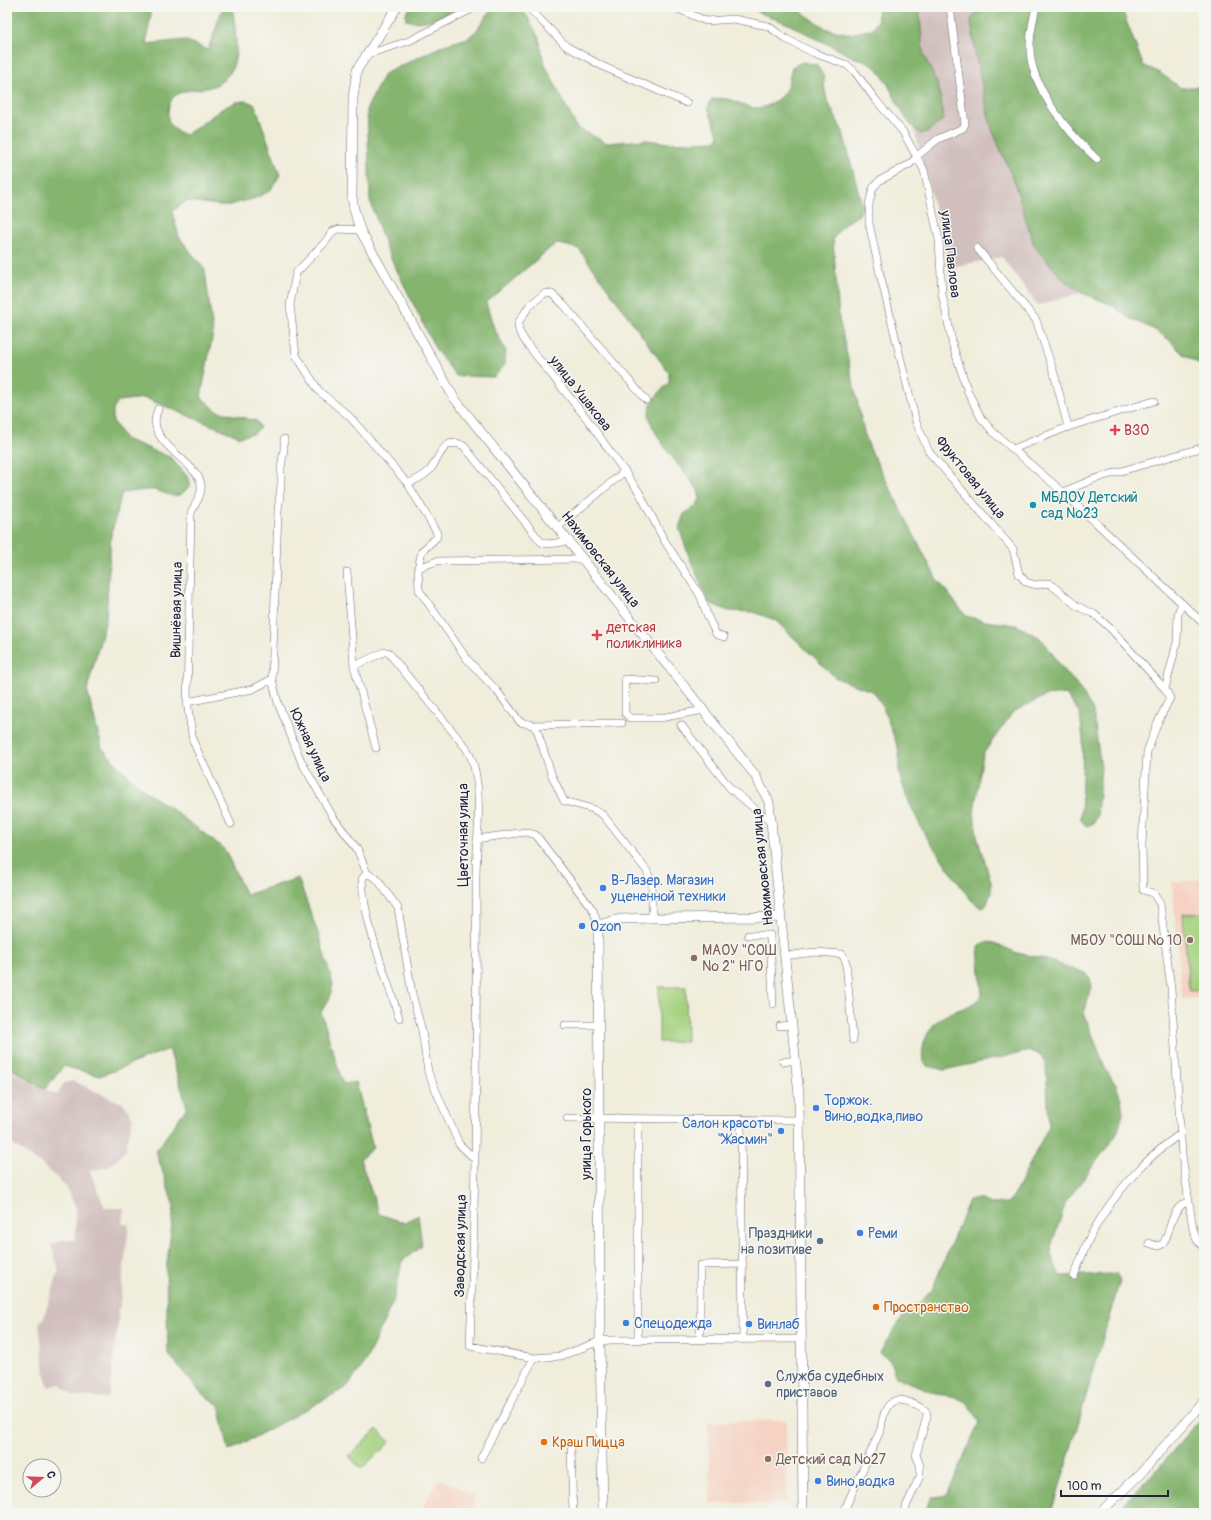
<svg xmlns="http://www.w3.org/2000/svg" width="1211" height="1520" font-family="Pangolin,sans-serif">
  <style>
    .built { fill: #f5d2c2 }
    .industrial { fill: #d1bfbd }
    .green { fill: #a5d27f; stroke: #647a5d }
    .forest { fill: #84b46e; stroke: #536b54 }
    .lines { fill: none; stroke-linecap: round; stroke-linejoin: round }
    .minor-casing { stroke: #6a6973; stroke-width: 8 }
    .major-casing { stroke: #6a6973; stroke-width: 10 }
    .minor { stroke: #fff; stroke-width: 7 }
    .major { stroke: #fff; stroke-width: 9 }
    .health-dot { fill: #e0444e; stroke: #f6f6f2; stroke-width: 1.5 }
    .culture-dot { fill: #0f9aa8; stroke: #f6f6f2; stroke-width: 1.5 }
    .shop-dot { fill: #3f7fe0; stroke: #f6f6f2; stroke-width: 1.5 }
    .education-dot { fill: #8d6e63; stroke: #f6f6f2; stroke-width: 1.5 }
    .service-dot { fill: #5c6f8a; stroke: #f6f6f2; stroke-width: 1.5 }
    .food-dot { fill: #e8710a; stroke: #f6f6f2; stroke-width: 1.5 }
    .labels { text-anchor: middle; stroke-width: 3; stroke-linejoin: round; paint-order: stroke }
    .street-label { font-size: 14px; fill: #22223b; stroke: #f6f6f2 }
    .health-label { font-size: 14px; fill: #be3a42; stroke: #f6f6f2; text-anchor: start }
    .culture-label { font-size: 14px; fill: #0d838f; stroke: #f6f6f2; text-anchor: start }
    .shop-label { font-size: 14px; fill: #366cbe; stroke: #f6f6f2; text-anchor: start }
    .education-label { font-size: 14px; fill: #785e54; stroke: #f6f6f2; text-anchor: start }
    .service-label { font-size: 14px; fill: #4e5e75; stroke: #f6f6f2; text-anchor: end }
    .food-label { font-size: 14px; fill: #c56008; stroke: #f6f6f2; text-anchor: start }
  </style>
  <rect width="100%" height="100%" fill="#f6f6f2"/>
  <filter id="ink" filterUnits="userSpaceOnUse"><feTurbulence type="fractalNoise" baseFrequency=".025" numOctaves="2"/><feDisplacementMap in="SourceGraphic" scale="8" xChannelSelector="R" yChannelSelector="G"/><feConvolveMatrix kernelMatrix="1 2 1 2 8 2 1 2 1" color-interpolation-filters="sRGB"/></filter>
  <filter id="wash" filterUnits="userSpaceOnUse"><feTurbulence type="fractalNoise" baseFrequency=".012" numOctaves="4" result="noise"/><feDisplacementMap in="SourceGraphic" scale="16" xChannelSelector="R" yChannelSelector="G"/><feGaussianBlur stdDeviation="0.9" result="paint"/><feColorMatrix in="noise" values="0 0 0 0 0 0 0 0 0 0 0 0 0 0 0 0 0 1.4 0 .05"/><feComposite in="paint" operator="in"/></filter>
  <g filter="url(#wash)">
    <rect width="100%" height="100%" fill="#f0eddb"/>
    <path class="built" d="M1204,831v166l-22,2 -10,-117 28,-2z
      M786,1420l1,84 -77,-1 -2,-81z
      M439,1479l21,9 15,10 -3,15h-53z"/>
    <path class="industrial" d="M919,7h73l-16,6 -5,7 5,38 15,69 24,57 19,62 30,34 18,13 -44,12 -36,-48 -52,10 -36,-138 7,5 22,-14v-10l-6,-27 -14,-30z
      M7,1069l50,26 7,-12 9,-2 51,23 9,14 -8,33 -16,16 -19,4 15,37h19l-2,16h7l-20,174 -35,-2 -15,-12 -10,3 -4,-11 -6,-53 4,-4 16,-49 -8,-25 11,-5h13l1,-32 -10,-22 -26,-23 -33,-22z"/>
    <path class="green" d="M1204,913v77l-15,1 -6,-77z
      M659,987h27l1,55h-28z
      M377,1429l13,13 -29,27 -12,-13z"/>
    <path class="forest" d="M7,7h145l-6,37 39,-4 23,10 15,-43h10c1,20 7,43 -1,62 -1,4 -10,13 -14,15 -19,11 -52,-3 -50,34 1,8 9,14 16,17 20,-8 50,-46 71,-30l25,70 -10,16 -17,8 -28,7 -38,-5 -15,10 7,26 26,33 8,63 -12,64 16,14 40,10 3,7 -5,5 -15,4 -95,-39 -27,3 -5,9v11l12,18 45,18 17,19 3,9c-13,18 -19,9 -36,5 -9,-1 -22,2 -32,3l-11,42 -5,84 -19,71 15,58 26,28 21,18 24,16 49,37 4,5 20,43 52,-17 20,55 15,51 -3,14 -9,14 22,72 13,-2 17,66 -13,11 19,55 26,9 13,-8 4,31 -20,15 -8,38 -19,42 -11,23 -17,23 -118,64 -10,-46 -18,-12 -33,-39 -2,-84 8,-63 -18,-56 31,-44 -18,-58 -69,27 -36,-10 -19,23 -38,-23z
      M411,7h51c-18,8 -36,19 -56,13v-7z
      M493,7h28l2,2 16,29 5,25 33,65 30,15 39,-3 24,3 45,-2 4,-5 -11,-28 3,-8c25,-9 38,21 64,1 6,-4 11,-10 13,-17 2,-6 2,-12 5,-18l10,-4 14,3 7,12v8l3,15 16,32 18,70 -1,12 -18,12 -9,13 6,79 25,114 6,17 66,129 30,38 19,5 31,4 23,12 6,6 19,28 11,11 10,15 8,14 8,57 -4,48 -3,7 -8,3 -5,-6 2,-81 -3,-25 -14,-20 -21,2 -32,16 -30,42 -9,58 3,24 14,46v11l-4,11 -4,3 -5,-1 -9,-8 -44,-63 -18,-37 -8,-24v-23l-16,-44 -9,-15 -38,-14 -61,-58 -22,-8 -24,-1 -20,-8 -19,-44 -11,-31 5,-14 11,-7 5,-8 -2,-9c-12,-16 -47,-56 -49,-74 -1,-13 11,-25 20,-33v-10l-90,-124 -23,-6 -70,60 8,25 12,23 -1,14 -11,12 -38,-1 -20,-26 -50,-102 -16,-48 -3,-92 17,-34 60,-29 24,-7 9,-8z
      M749,7h45l33,22 23,5 23,-5 5,-9 -1,-13h42l4,46 14,30 6,27v10l-14,11 -8,3c-29,-19 -29,-72 -66,-76l-69,-35 -28,-11z
      M992,7h129l22,58 17,8 21,15 23,-2v281l-21,-13 -15,-15 -13,-9 -26,-12 -19,-14 -28,-11 -18,-13 -30,-34 -19,-62 -24,-57 -15,-69 -5,-38 5,-7z
      M986,942l9,1 22,10 24,5 27,9 17,6 5,6 2,8 -8,26 22,57 10,15 5,14 2,15 -6,20 -51,68 -15,45 1,11 8,18 49,-2 8,1 3,5 -68,233h-128l8,-16 11,-1 5,-3 32,-72 -14,-19 -11,-5 -17,-3 -42,-17 -7,-18 -10,-6 26,-40 10,-6 17,-17 37,-90 11,-1 10,5 18,-1 4,-4 37,-73 -3,-61 -5,-10 -11,-4 -86,19 -17,-4 -4,-4c-3,-18 6,-38 23,-47 14,-7 24,-7 36,-19l-4,-49z
      M1204,1415v98h-90l46,-47z"/>
  </g>
  <g filter="url(#ink)">
    <g class="lines">
      <g class="minor-casing">
        <path id="minor" d="M528,7l38,39 38,21 83,36
          M674,7l32,14 28,-2 34,7 18,13 28,14 33,12 8,7 20,27 28,33 21,38 15,70 3,54 11,52 15,46 13,26 13,15 69,59 141,132
          M950,7l15,117 -2,4 -25,11 -21,17 -7,8 -31,17 -6,7 -4,16v19l11,51 36,148 13,30 84,97 6,25 7,8 10,3 13,-2 28,23 17,8 17,15 54,60
          M1036,7c-3,13 -6,26 -6,39 -1,40 39,88 67,113
          M365,55l44,-14 67,-34
          M360,230l-21,-1 -6,2 -7,10 -30,32 -6,32 6,50 23,36 31,26 58,67 29,49v4l-15,14 -4,17 1,22 48,69 30,32 23,31 13,3 4,5 15,46 12,25 29,8 10,6 44,56 5,14v33
          M977,248l59,72 18,53 14,54 -55,22
          M646,400l-83,-96 -11,-10 -7,-1 -15,12 -12,18 1,8 7,12 61,76 52,73 25,48 36,55 8,22 8,17 8,3
          M158,409c-17,36 48,54 43,81 -1,8 -7,16 -10,23l-4,189 6,39 38,83
          M1068,427l86,-26
          M284,439v10l-3,19v17l-3,26 -6,168 6,24 23,58 32,56 24,32 10,24
          M408,484c7,-4 17,-8 22,-14 10,-12 13,-35 34,-24l77,96 8,2 21,-3
          M1063,492l31,-13 110,-32
          M558,527l67,-56
          M418,568l19,-7 146,-2
          M347,572l7,94 22,82
          M1182,603l-4,11 -1,28 -12,47 5,9 -13,26 -10,28 -5,93 1,45 10,3 7,11 11,84 11,167 11,74 4,11 7,8
          M354,666l30,-14h4l78,96c21,32 9,98 10,136 1,154 0,308 -6,462l64,12 27,-2 39,-15 11,-1 190,-1
          M656,681l-31,-2v34l5,5h30l44,-8
          M187,702l66,-13 19,-10
          M533,725l89,-2
          M681,725l49,63 43,36
          M477,839l49,-7 10,3 57,75 5,15
          M367,873l10,6 21,29 14,86 10,37 6,41 31,72 16,15
          M367,873l-5,6c2,46 24,94 37,139
          M748,935h22l3,69
          M785,956l30,-4 27,2 4,8 7,78
          M565,1025h34
          M780,1026l12,-1
          M783,1062l12,-2
          M567,1118l233,2
          M638,1119v221
          M741,1119l2,220
          M1149,1243l9,3 5,-2c9,-15 7,-36 26,-43
          M1074,1276c6,-14 11,-30 18,-43 21,-38 52,-74 88,-99
          M700,1340v-75l43,-1
          M571,1449l2,64
          M481,1458l53,-100
          M843,1513l38,-84c4,-35 19,-35 45,-18l1,5 -11,39 4,10v11l-17,37"/>
      </g>
      <g class="major-casing">
        <path id="major" d="M397,7l-40,63 -4,28 -1,99 2,12 6,21 94,168 301,377 14,27 30,293 4,418
          M603,1513l-3,-172 -2,-416 22,-6 32,-1 129,-1
          M1100,1513l41,-40 63,-72"/>
      </g>
      <use href="#minor" class="minor"/>
      <use href="#major" class="major"/>
    </g>
  </g>
  <g class="health-dot">
    <path d="M1113 424h4v4h4v4h-4v4h-4v-4h-4v-4h4z"/>
    <path d="M595 629h4v4h4v4h-4v4h-4v-4h-4v-4h4z"/>
  </g>
  <circle class="culture-dot" cx="1033" cy="505" r="4"/>
  <g class="shop-dot">
    <circle cx="603" cy="888" r="4"/>
    <circle cx="582" cy="926" r="4"/>
    <circle cx="816" cy="1108" r="4"/>
    <circle cx="781" cy="1131" r="4"/>
    <circle cx="860" cy="1233" r="4"/>
    <circle cx="626" cy="1323" r="4"/>
    <circle cx="749" cy="1324" r="4"/>
    <circle cx="818" cy="1481" r="4"/>
  </g>
  <g class="education-dot">
    <circle cx="1190" cy="940" r="4"/>
    <circle cx="694" cy="958" r="4"/>
    <circle cx="768" cy="1459" r="4"/>
  </g>
  <g class="service-dot">
    <circle cx="820" cy="1241" r="4"/>
    <circle cx="768" cy="1384" r="4"/>
  </g>
  <g class="food-dot">
    <circle cx="876" cy="1307" r="4"/>
    <circle cx="544" cy="1442" r="4"/>
  </g>
  <g class="labels">
    <g class="street-label">
      <text transform="translate(951 254) rotate(83)" y="5">улица Павлова</text>
      <text transform="translate(581 393) rotate(52)" y="5">улица Ушакова</text>
      <text transform="translate(971 477) rotate(51)" y="5">Фруктовая улица</text>
      <text transform="translate(601 559) rotate(52)" y="5">Нахимовская улица</text>
      <text transform="translate(176 610) rotate(-89)" y="5">Вишнёвая улица</text>
      <text transform="translate(311 745) rotate(65)" y="5">Южная улица</text>
      <text transform="translate(463 835) rotate(-90)" y="5">Цветочная улица</text>
      <text transform="translate(762 867) rotate(-96)" y="5">Нахимовская улица</text>
      <text transform="translate(586 1134) rotate(-90)" y="5">улица Горького</text>
      <text transform="translate(460 1246) rotate(-89)" y="5">Заводская улица</text>
    </g>
    <g class="health-label">
      <text x="1124" y="435">ВЗО</text>
      <text x="606" y="632">детская<tspan x="606" dy="16">поликлиника</tspan></text>
    </g>
    <g class="culture-label">
      <text x="1041" y="502">МБДОУ Детский<tspan x="1041" dy="16">сад №23</tspan></text>
    </g>
    <g class="shop-label">
      <text x="611" y="885">В-Лазер. Магазин<tspan x="611" dy="16">уцененной техники</tspan></text>
      <text x="590" y="931">Ozon</text>
      <text x="824" y="1105">Торжок.<tspan x="824" dy="16">Вино,водка,пиво</tspan></text>
      <text x="773" y="1128" text-anchor="end">Салон красоты<tspan x="773" dy="16">"Жасмин"</tspan></text>
      <text x="868" y="1238">Реми</text>
      <text x="634" y="1328">Спецодежда</text>
      <text x="757" y="1329">Винлаб</text>
      <text x="826" y="1486">Вино,водка</text>
    </g>
    <g class="education-label">
      <text x="1182" y="945" text-anchor="end">МБОУ "СОШ № 10</text>
      <text x="702" y="955">МАОУ "СОШ<tspan x="702" dy="16">№ 2" НГО</tspan></text>
      <text x="776" y="1464">Детский сад №27</text>
    </g>
    <g class="service-label">
      <text x="812" y="1238">Праздники<tspan x="812" dy="16">на позитиве</tspan></text>
      <text x="776" y="1381" text-anchor="start">Служба судебных<tspan x="776" dy="16">приставов</tspan></text>
    </g>
    <g class="food-label">
      <text x="884" y="1312">Пространство</text>
      <text x="552" y="1447">Краш Пицца</text>
    </g>
  </g>
  <rect width="1211" height="1520" fill="none" stroke="#f6f6f2" stroke-width="24"/>
  <g transform="translate(42 1478) rotate(71)"><circle r="19" fill="#f6f6f2" stroke="#a1a1a9"/>
  <path d="M0-3L7 15L0 10L-7 15Z" fill="#d1495b"/>
  <text y="-6" font-size="11" font-weight="bold" text-anchor="middle" fill="#22223b">С</text>
  </g>
  <path d="M1061 1490v6h107v-6" fill="none" stroke="#22223b" stroke-width="2"/>
  <text x="1067" y="1490" font-size="12" fill="#22223b" stroke="#f6f6f2" stroke-width="3" paint-order="stroke">100 m</text>
</svg>
